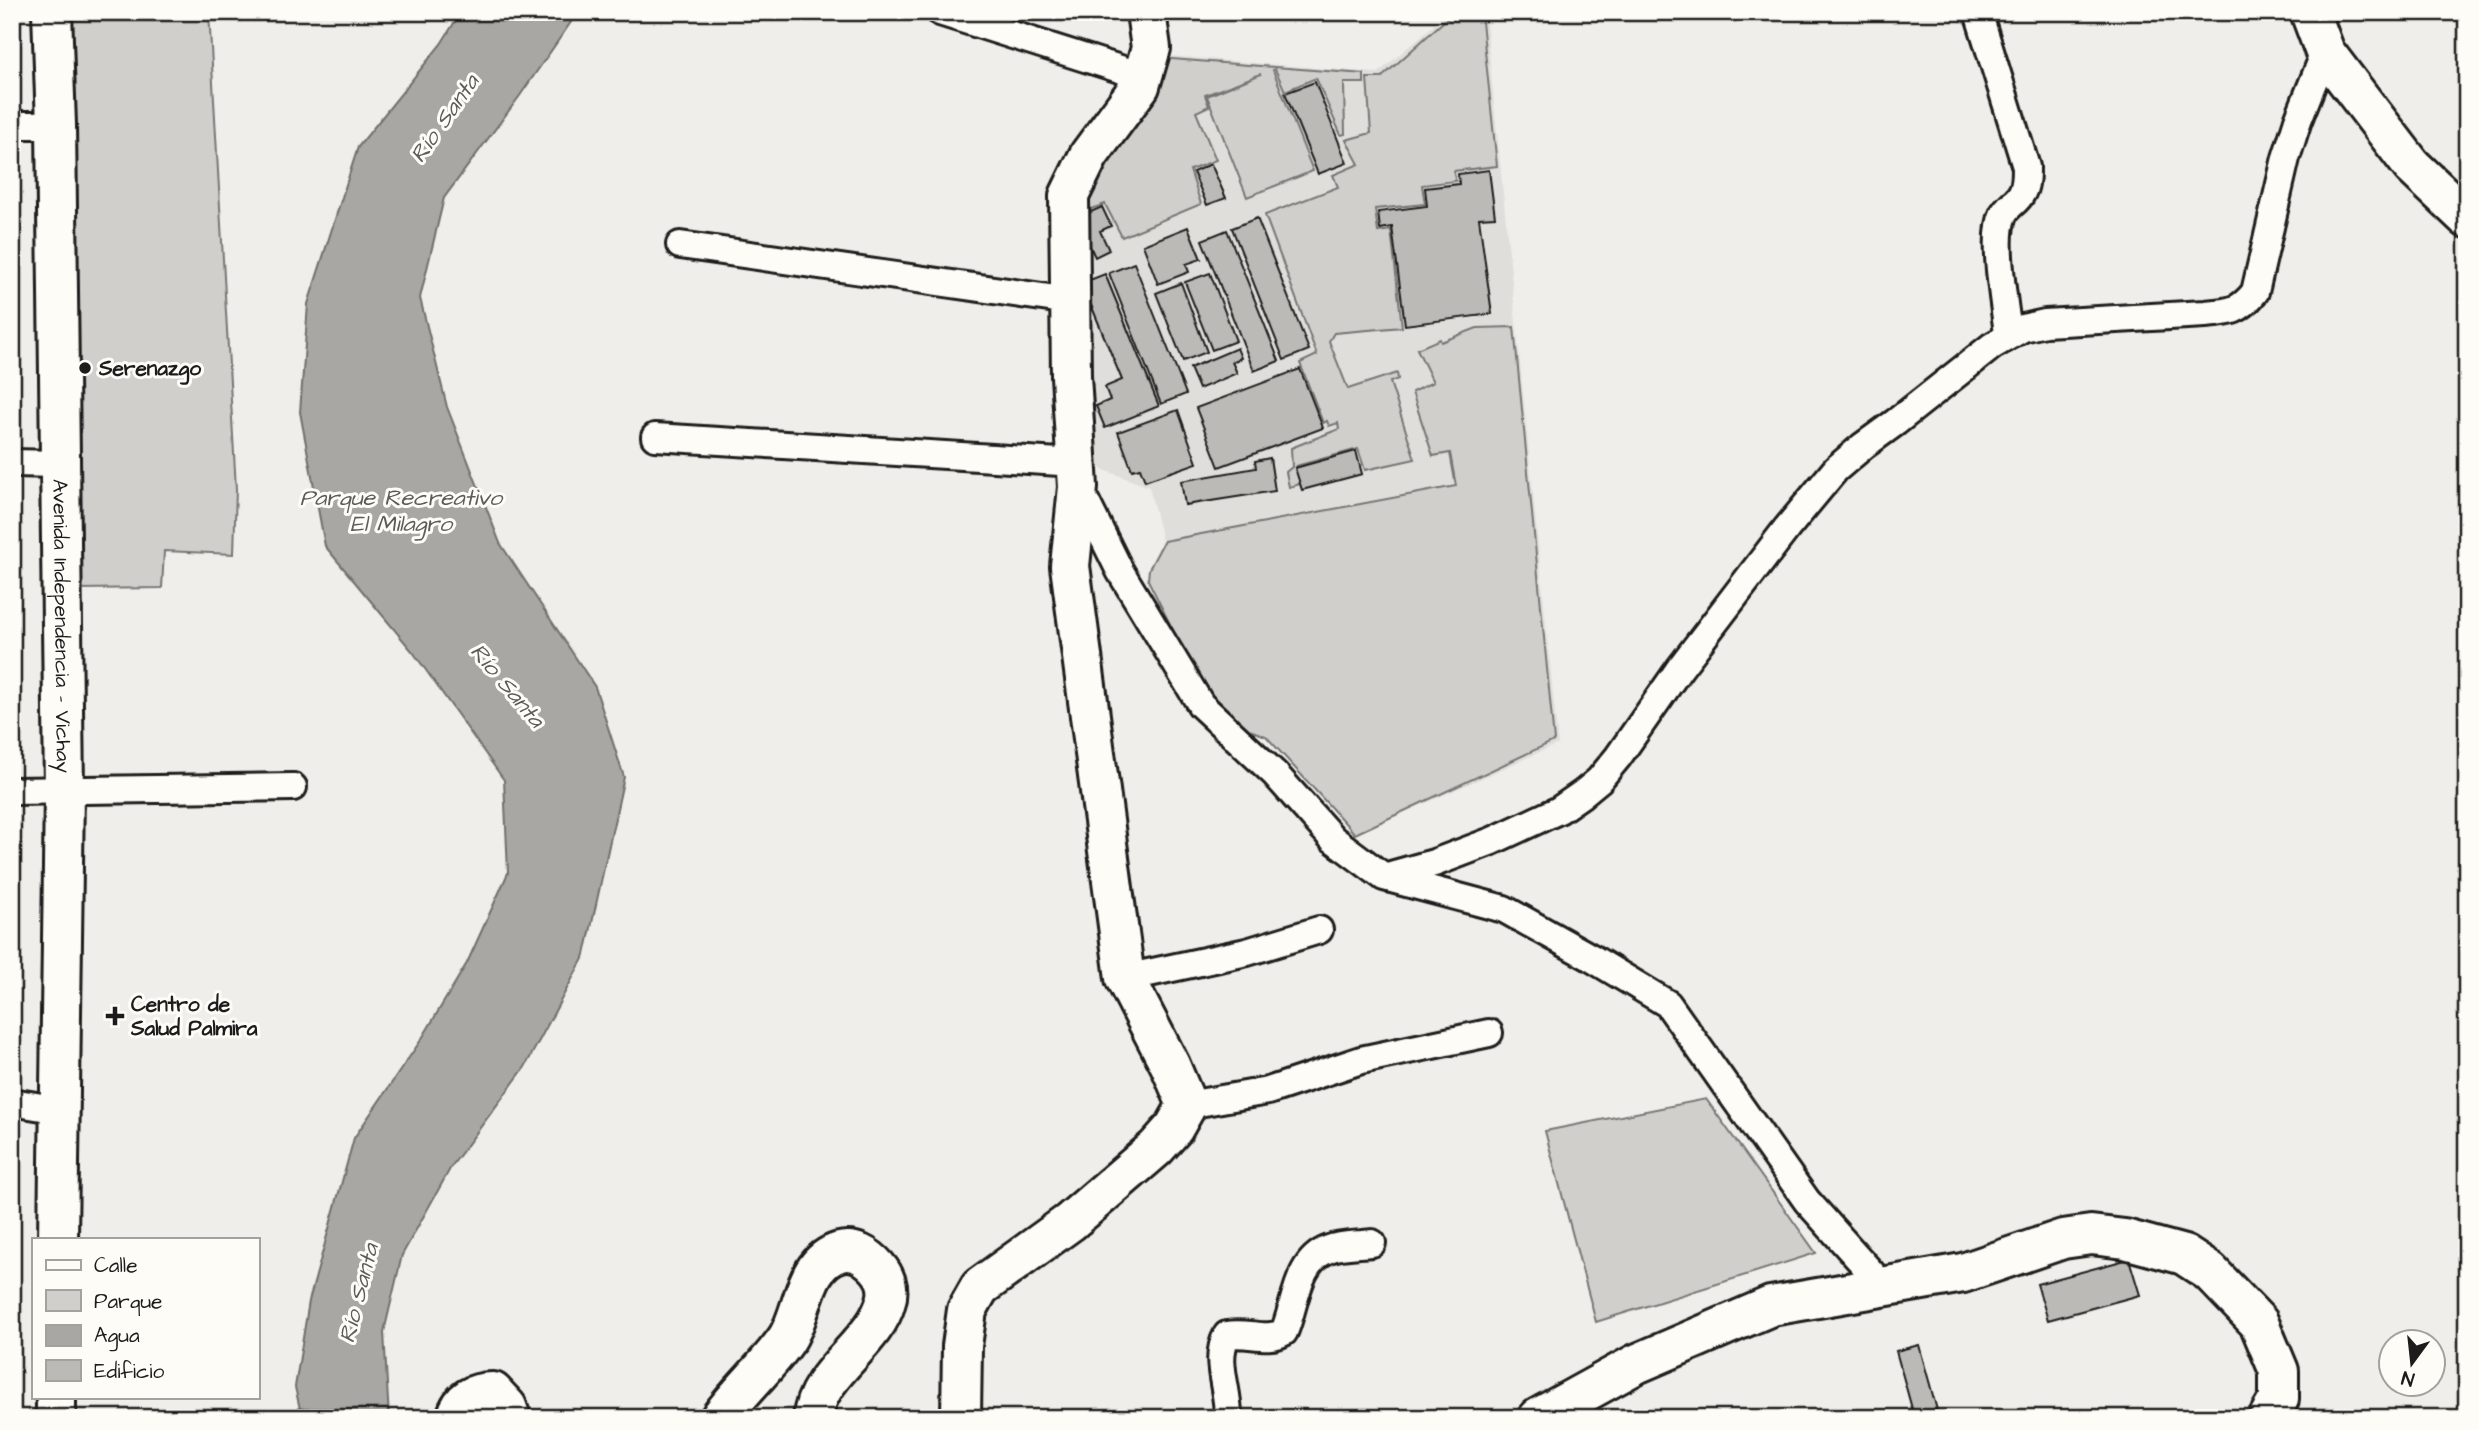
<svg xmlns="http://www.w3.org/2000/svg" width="2479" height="1430" font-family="'Architects Daughter',sans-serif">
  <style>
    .built { fill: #e0deda }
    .green { fill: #d0cfcc; stroke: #767674; stroke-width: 2 }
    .water { fill: #a8a7a3; stroke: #706f6d; stroke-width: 2 }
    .building { fill: #bbbab6; stroke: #1c1c1c; stroke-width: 2 }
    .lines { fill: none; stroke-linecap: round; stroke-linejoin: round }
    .street-casing { stroke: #1c1c1c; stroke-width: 32 }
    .secondary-casing { stroke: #1c1c1c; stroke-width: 44 }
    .primary-casing { stroke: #1c1c1c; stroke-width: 44 }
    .highway-casing { stroke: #1c1c1c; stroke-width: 44 }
    .street { stroke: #fdfcf7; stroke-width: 26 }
    .secondary { stroke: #fdfcf7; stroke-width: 38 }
    .primary { stroke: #fdfcf7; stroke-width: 38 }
    .highway { stroke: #fdfcf7; stroke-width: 38 }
    .poi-dot { fill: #1c1c1c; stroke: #fdfcf7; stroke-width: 2.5 }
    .labels { text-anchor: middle; stroke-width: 6; stroke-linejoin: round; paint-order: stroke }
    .poi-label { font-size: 21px; font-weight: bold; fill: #1c1c1c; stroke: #fdfcf7; text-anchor: start }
    .street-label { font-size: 21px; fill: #1c1c1c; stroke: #fdfcf7 }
    .water-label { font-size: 23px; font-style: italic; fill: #5b5b59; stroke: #fdfcf7 }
  </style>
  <rect width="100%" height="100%" fill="#f0eeea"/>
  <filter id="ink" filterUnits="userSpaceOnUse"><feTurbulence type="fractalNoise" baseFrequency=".0143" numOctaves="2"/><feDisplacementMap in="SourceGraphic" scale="14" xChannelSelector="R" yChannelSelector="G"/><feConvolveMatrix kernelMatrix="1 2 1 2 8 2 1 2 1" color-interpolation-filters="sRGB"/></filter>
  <g filter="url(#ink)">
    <path class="built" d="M1449,12h36l73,732 -204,91 -89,-98 -18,-7 -43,-35 -57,-115 1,-11 14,-29 -13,-53 -55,-21 -20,-242 84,-169 220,18z"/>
    <path class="green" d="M68,12h141l27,477 -2,65 -70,-3 -2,37 -85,1z
      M1454,12h27l16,154 -43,5 1,10 -33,4 3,19 -50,5 3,23 13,-2 11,97 -68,6 -5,8 19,48 49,-16 1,6 -8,3 25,77 -50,11 -7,-21 -62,17 4,18 -11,3 -3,-15 6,-5 -1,-19 48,-19 -1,-6 -9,3 -2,-5 -4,2 -23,-60 17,-8 -52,-140 73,-28 -5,-12 26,-11 -13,-24 25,-7 -4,-55h14z
      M1159,58l205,16v9h-20l1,51 -4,1 -25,-57 -31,13 -10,-22 -2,1 40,101 -66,26 -40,-101 54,-22 -56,21 4,11 -13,6 20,48 -26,10 11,34 -79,33 -17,-33 -28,10z
      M1514,327l40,414 -199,93 -89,-98 -19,-7 -42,-35 -57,-114 1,-11 15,-28 292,-55 -6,-33 -17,3 -21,-64 21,-10 -16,-33 23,-10 1,3 36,-14z
      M1706,1099l110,154 -220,69 -51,-191z"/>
    <path class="water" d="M461,12h117l-59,85 -75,101 -24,100 27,109 53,136 95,144 29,90 -39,178 -60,112 -74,100 -49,88 -18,77 5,86h-87l-7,-31 14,-86 45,-163 67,-98 46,-77 41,-90 -4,-93 -91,-128 -88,-106 -25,-134 8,-108 50,-157 83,-103z"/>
    <path class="building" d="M1315,82l32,81 -29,11 -33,-81z
      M1211,164l15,34 -19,7 -14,-33z
      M1489,170l6,47 -16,1 13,96 -87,11 -13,-98 -12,2 -2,-17 49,-6 -2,-18 34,-4 -1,-10z
      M1102,207l9,19 -11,5 9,19 -14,7 -18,-39z
      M1257,218l52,132 -25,10 -52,-132z
      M1188,227l13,32 -15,5 3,8 -31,12 -15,-39z
      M1227,230l52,131 -25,10 -52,-131z
      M1134,263l52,131 -25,10 -52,-131z
      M1210,273l26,68 -24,9 -27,-68z
      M1105,274l54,132 -54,22 -9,-22 14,-6 -5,-13 17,-7 -40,-97z
      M1181,283l26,69 -24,9 -27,-68z
      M1237,348l4,10 -9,4 5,11 -38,16 -9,-21z
      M1300,369l23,59 -104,39 -23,-59z
      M1178,410l19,53 -52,18 -5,-13 -8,2 -14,-38z
      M1356,451l6,23 -60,16 -7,-22z
      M1270,458l5,33 -90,14 -4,-24 75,-13 -1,-7z
      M2129,1259l11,36 -92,25 -11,-36z
      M1919,1345l18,65 -23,6 -18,-65z"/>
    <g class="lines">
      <g class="street-casing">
        <path id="street" d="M940,12l202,64
          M1978,12l48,155c0,9 0,20 -5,27 -4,8 -14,12 -18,21 -11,24 2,91 5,119
          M12,125h44
          M680,245l390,56
          M655,437l421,26
          M12,463l46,1
          M1079,488l41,83 81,134 74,69 58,65 51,38 120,32 86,48 78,47 139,197 77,86
          M12,791l281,-4
          M1384,877l50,-14 58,-22 67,-31 23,-16 17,-14 19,-23 62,-89 107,-140 49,-59 27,-23 33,-24 96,-76 31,-18 22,-5 160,-9c25,-2 34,-2 50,-22l31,-134 12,-38 27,-68
          M1125,978l122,-26 72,-22
          M12,1102l48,8
          M1187,1105l81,-14 93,-31 128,-27
          M1228,1418c1,-29 -15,-57 -1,-83 22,-4 39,7 57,-3 12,-27 12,-71 45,-83 12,-5 29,-4 43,-6"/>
      </g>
      <g class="secondary-casing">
        <g id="secondary">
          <path id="s1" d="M52,12l4,113 8,666 -6,448"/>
          <path d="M56,1418v-21"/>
          <path d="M1538,1418l98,-54 135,-58 192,-33 100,-34 28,-4 34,4 59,16 26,17 49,51 20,48v28l-11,19"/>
        </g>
      </g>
      <g class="primary-casing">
        <path id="primary" d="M456,1418c5,-19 18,-26 37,-26l14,15 4,11
          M720,1418c20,-27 47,-51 66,-78 19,-28 16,-77 54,-88 14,-4 27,4 37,15 8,9 13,21 9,34 -10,42 -71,73 -73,117
          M961,1418l1,-72 5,-36 13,-23 90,-65 86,-74 18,-20 13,-23 -17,-40 -45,-87 -55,-412 8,-79 -7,-111 -2,-180 20,-41 51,-69 11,-38 -5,-36"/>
      </g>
      <g class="highway-casing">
        <path id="highway" d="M2310,12l15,40 87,114 55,52"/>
      </g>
      <use href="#street" class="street"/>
      <use href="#secondary" class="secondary"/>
      <use href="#primary" class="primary"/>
      <use href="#highway" class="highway"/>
    </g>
  </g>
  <g class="poi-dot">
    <circle cx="85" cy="368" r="7"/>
    <path d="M111.5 1005.5h7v7h7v7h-7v7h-7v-7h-7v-7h7z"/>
  </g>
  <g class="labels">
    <g class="poi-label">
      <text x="99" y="375">Serenazgo</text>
      <text x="131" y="1011">Centro de<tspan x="131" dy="24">Salud Palmira</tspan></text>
    </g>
    <g class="street-label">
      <text dy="7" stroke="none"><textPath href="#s1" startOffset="614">Avenida Independencia - Vichay</textPath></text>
    </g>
    <g class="water-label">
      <text transform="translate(444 118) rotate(-55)" y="8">Río Santa</text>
      <text x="401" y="505">Parque Recreativo<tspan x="401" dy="26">El Milagro</tspan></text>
      <text transform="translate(508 685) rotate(50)" y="8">Río Santa</text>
      <text transform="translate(358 1293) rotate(-76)" y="8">Río Santa</text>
    </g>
  </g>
  <rect width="2479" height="1430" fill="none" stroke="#fdfcf7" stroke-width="42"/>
  <rect x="21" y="21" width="2437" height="1388" fill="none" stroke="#1c1c1c" stroke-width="2.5" filter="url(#ink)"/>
  <rect x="32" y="1238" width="228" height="161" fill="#fdfcf7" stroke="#a3a29f" stroke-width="2"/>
  <rect x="46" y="1260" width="35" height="10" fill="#fdfcf7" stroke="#a3a29f" stroke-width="2"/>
  <text x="94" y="1272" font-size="21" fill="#1c1c1c">Calle</text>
  <rect x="46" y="1290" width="35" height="21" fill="#d0cfcc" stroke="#a3a29f" stroke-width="2"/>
  <text x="94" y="1308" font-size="21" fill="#1c1c1c">Parque</text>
  <rect x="46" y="1325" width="35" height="21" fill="#a8a7a3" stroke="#a3a29f" stroke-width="2"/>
  <text x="94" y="1342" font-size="21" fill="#1c1c1c">Agua</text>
  <rect x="46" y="1360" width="35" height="21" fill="#bbbab6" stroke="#a3a29f" stroke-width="2"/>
  <text x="94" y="1378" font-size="21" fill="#1c1c1c">Edificio</text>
  <g transform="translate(2412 1363) rotate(195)"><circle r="33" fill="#fdfcf7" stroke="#a3a29f" stroke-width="2"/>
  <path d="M0-5L12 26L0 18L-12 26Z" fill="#1c1c1c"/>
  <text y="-10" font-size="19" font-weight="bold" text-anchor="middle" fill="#1c1c1c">N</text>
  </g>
</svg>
